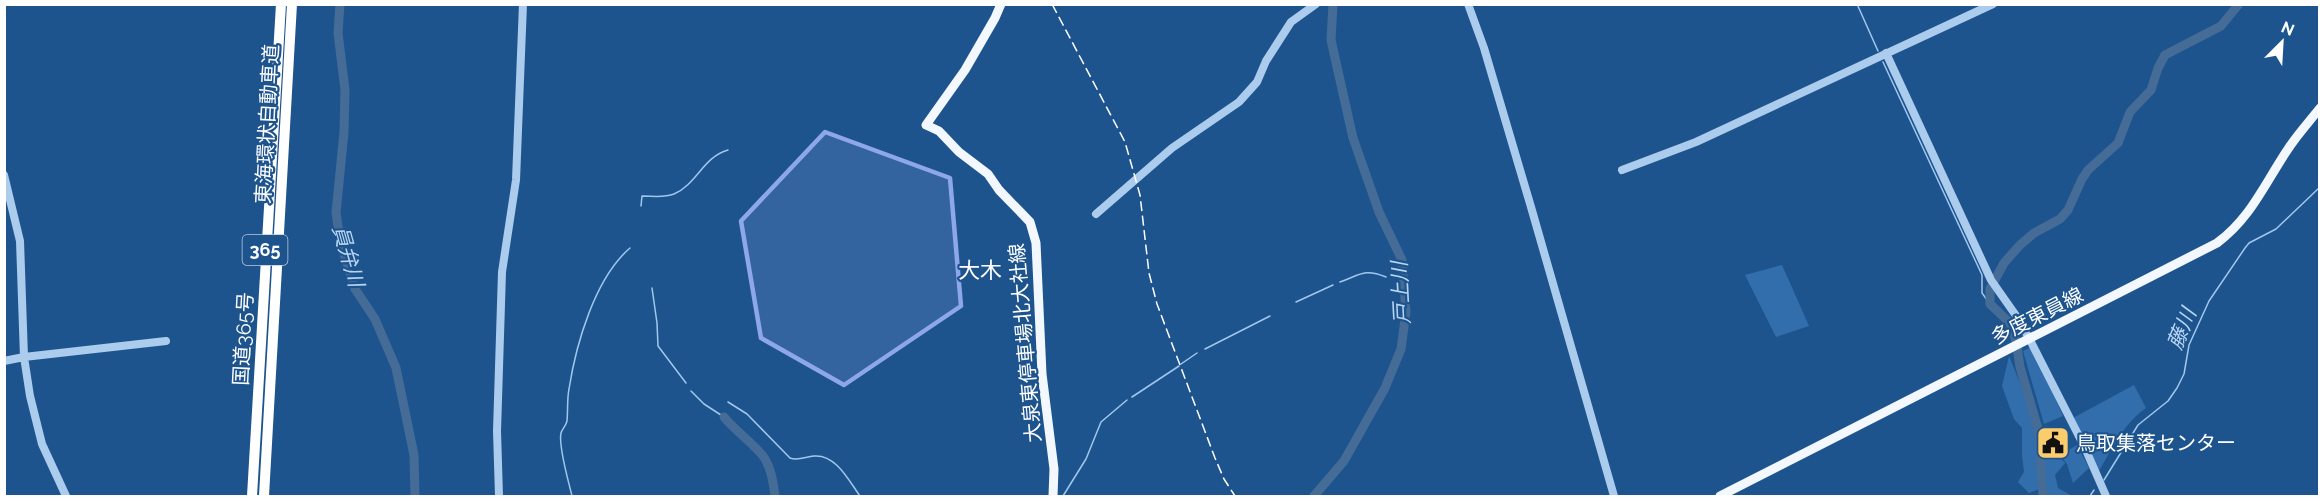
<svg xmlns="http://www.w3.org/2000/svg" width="2324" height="501" font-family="Raleway,'Noto Sans JP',sans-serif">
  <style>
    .green { fill: #326eac }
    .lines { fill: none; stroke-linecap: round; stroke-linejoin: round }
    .stream { stroke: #a0c8ee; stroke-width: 1.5 }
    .river { stroke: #456c96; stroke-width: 9 }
    .minor { stroke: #accced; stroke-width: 8 }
    .major { stroke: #f3f8ff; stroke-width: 9 }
    .highway { stroke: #fff; stroke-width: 10 }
    .rail { stroke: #fff; stroke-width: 1.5; stroke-dasharray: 10 4.5; stroke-linecap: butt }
    .marked { fill: #8ea6ec; fill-opacity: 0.2; stroke: #8ea6ec; stroke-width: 4.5; stroke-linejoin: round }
    .labels { text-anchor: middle; stroke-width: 4.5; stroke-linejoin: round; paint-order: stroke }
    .shield { fill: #1e548e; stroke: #bcccdd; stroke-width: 1.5 }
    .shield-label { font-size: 18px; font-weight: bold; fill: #fff }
    .street-label { font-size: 20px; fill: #fff; stroke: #1e548e }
    .poi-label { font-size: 20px; fill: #fff; stroke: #1e548e; text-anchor: start }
    .water-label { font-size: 21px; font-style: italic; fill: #b8d6f4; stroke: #1e548e }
    .quarter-label { font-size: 22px; fill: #fff; stroke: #1e548e }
  </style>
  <rect width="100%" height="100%" fill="#1e548e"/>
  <path class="green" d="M1782,265l27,61 -33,11 -31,-62z
    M2033,346l30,70 -19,8 -21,-73z
    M2009,356l29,71 4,61 -13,5 -11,-11 6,-10 -2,-17v-27l-8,-9 -12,-33z
    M2134,385l12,23c-22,15 -34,41 -47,63l-26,-53z
    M2043,440l22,23 -10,12 3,13 14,8h-26z
    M2077,445l12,23 -16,15 -6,-19 -7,-9z"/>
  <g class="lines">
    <path class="stream" d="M1857,4l21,47
      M1883,62l99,213v18l8,11
      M641,206l1,-10c11,0 22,2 32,-2 23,-10 29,-37 54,-44
      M1340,282c20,-7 24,-14 46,-5
      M1396,284l1,2h8
      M652,288l5,35 1,23 28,37
      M1296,302l37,-17
      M1205,349l65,-33
      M1181,364l16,-11
      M691,391l13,13 20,13
      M1132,397l47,-31
      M728,402l19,12 43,44c8,3 15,-1 24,-2 22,-2 35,25 46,40
      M2104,480l34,-55 30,-24 9,-13 7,-14 5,-29 20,-44 36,-53 4,-5 27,-14 44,-42
      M572,496c-3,-13 -14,-50 -11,-63 1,-4 5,-7 6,-12 1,-11 0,-22 2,-32 7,-45 26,-111 61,-141
      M1063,496l23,-37 15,-37 26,-22
      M2090,496l4,-6"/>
    <path class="river" d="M340,4l-2,29 7,57 -1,42 -8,81 5,32 14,44 20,30 21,49 18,87 1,41
      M724,417c11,14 33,29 41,42 7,12 8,24 10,37
      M1314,496l30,-35 41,-73 16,-39 5,-37 -4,-52 -23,-48 -26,-74 -22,-98 2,-36
      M2043,496l-4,-64 -19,-65 -4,-26 -6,-18 -20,-19v-15l14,-26 16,-18 14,-12 26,-14 8,-9 14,-31 6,-9 30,-27 12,-31 21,-22 7,-22 7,-13 56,-29 18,-22"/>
    <path class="minor" d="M1468,4l16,44 47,159 83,289
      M1886,53l105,227 26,37 13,23 55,108 21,48
      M1622,170l74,-28 297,-138
      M4,175l16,66 4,116 6,39 12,48 24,52
      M1096,214l76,-66 67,-46 18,-20 9,-21 25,-39 25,-18
      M4,361l20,-4 142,-16
      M499,496l-2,-65 5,-159 14,-92 7,-176"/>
    <path class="major" d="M1001,4l-6,14 -30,52 -39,55 13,6 20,21 29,22 11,16 31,32 6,21 6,131 12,95 -1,27
      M1720,496l497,-253c34,-25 48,-60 71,-94 9,-14 21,-27 32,-41"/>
    <path class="highway" d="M252,496l29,-492
      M264,496l28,-492"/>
    <path class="rail" d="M1052,4l73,138 15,53 9,78 8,31 58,154 9,21 11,17"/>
  </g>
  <path class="marked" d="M825,132l125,46 11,128 -117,79 -83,-47 -20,-117z"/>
  <defs>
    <g id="civic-square" transform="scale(1.725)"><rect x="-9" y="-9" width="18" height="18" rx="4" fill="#fbcc6c" stroke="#1e548e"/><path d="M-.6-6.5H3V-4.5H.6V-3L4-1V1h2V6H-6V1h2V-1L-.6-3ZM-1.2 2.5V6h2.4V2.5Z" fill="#111"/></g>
  </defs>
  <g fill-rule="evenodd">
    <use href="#civic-square" x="2053" y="443"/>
  </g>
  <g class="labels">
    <rect class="shield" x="242.5" y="235" width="45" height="30" rx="4.5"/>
    <g class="shield-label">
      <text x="265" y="256">365</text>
    </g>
    <g class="street-label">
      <text transform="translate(267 124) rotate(-87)" y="7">東海環状自動車道</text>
      <text transform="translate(2037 316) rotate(-27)" y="7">多度東員線</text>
      <text transform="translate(243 339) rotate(-87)" y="7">国道365号</text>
      <text transform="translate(1025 343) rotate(-95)" y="7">大泉東停車場北大社線</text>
    </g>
    <g class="poi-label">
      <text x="2076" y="450">鳥取集落センター</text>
    </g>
    <g class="water-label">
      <text transform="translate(348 256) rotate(74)" y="7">員弁川</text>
      <text transform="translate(1401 293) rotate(-93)" y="7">戸上川</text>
      <text transform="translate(2182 329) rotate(-68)" y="7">藤川</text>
    </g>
    <g class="quarter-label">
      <text x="980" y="278">大木</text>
    </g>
  </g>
  <rect width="2324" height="501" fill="none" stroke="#ffffff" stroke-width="12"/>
  <g transform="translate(2282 42) rotate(24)" stroke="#1e548e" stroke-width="4.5" paint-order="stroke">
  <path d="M0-4.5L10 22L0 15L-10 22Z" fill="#ffffff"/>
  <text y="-9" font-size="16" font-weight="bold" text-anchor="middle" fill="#ffffff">N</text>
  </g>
</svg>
